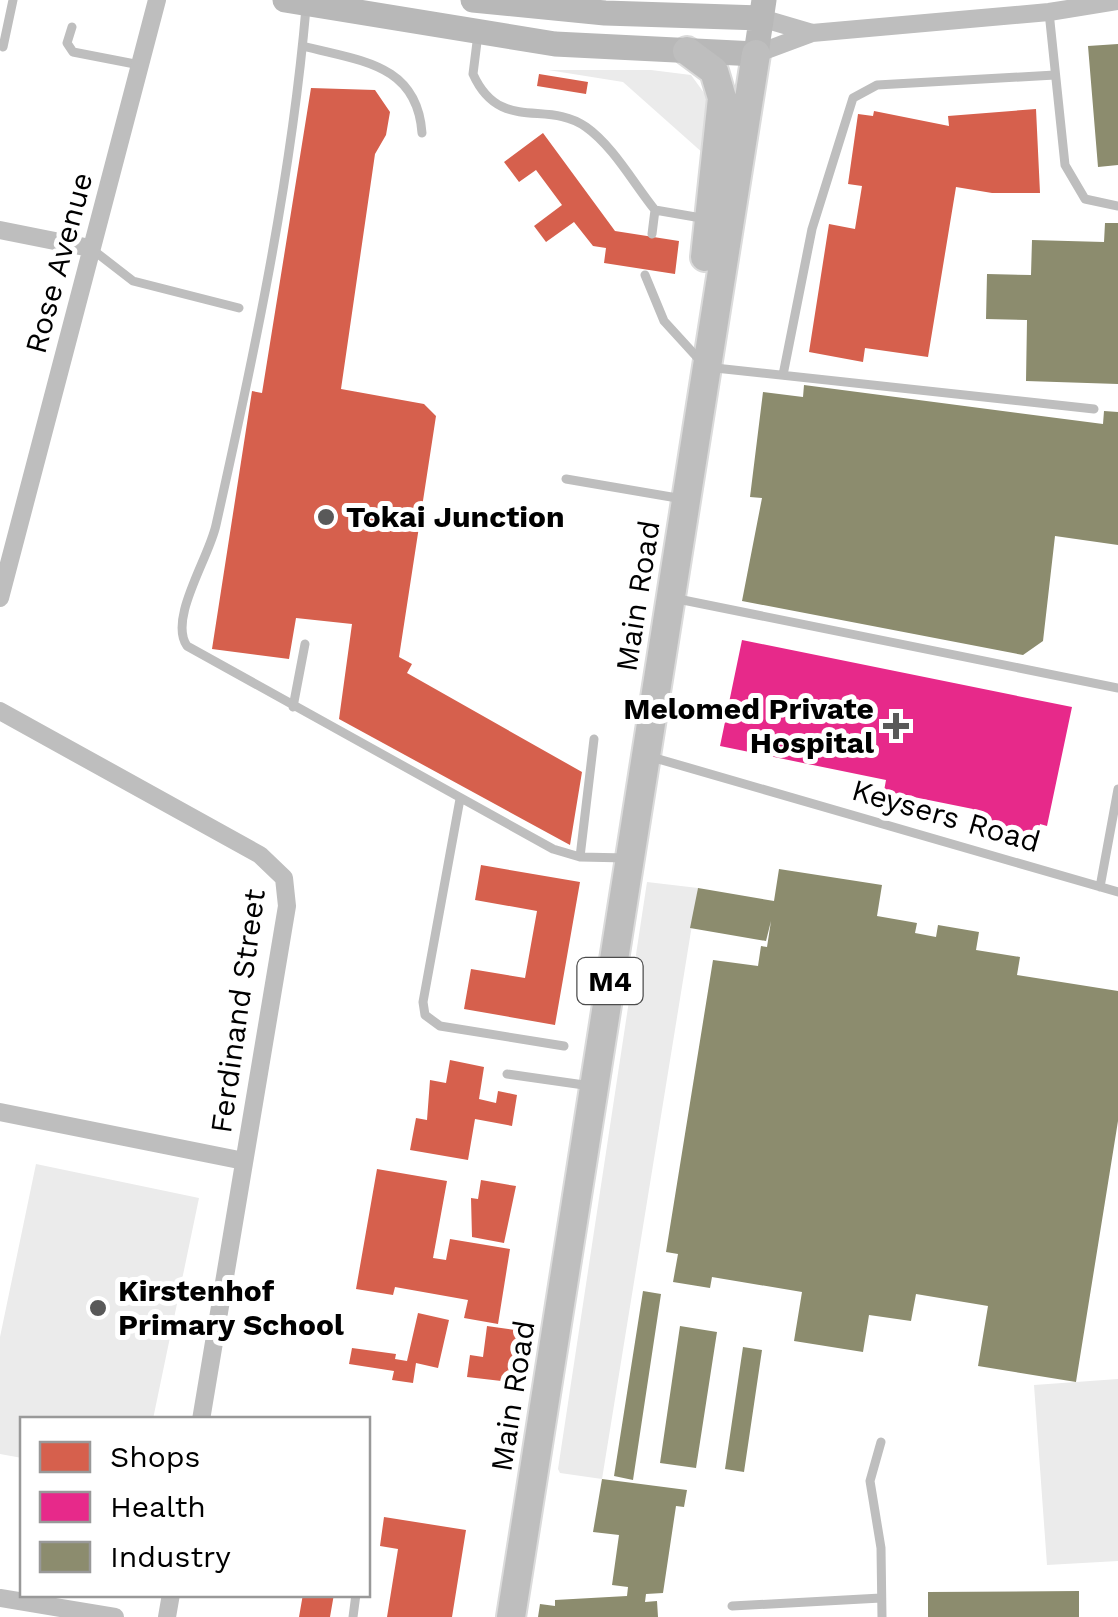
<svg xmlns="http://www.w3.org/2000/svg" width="1118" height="1617" font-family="'Work Sans',sans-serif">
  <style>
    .green { fill: #ebebeb }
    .shops { fill: #d6604d }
    .health { fill: #e7298a }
    .industry { fill: #8c8c6e }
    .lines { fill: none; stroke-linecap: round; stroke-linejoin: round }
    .primary-casing { stroke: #dbdbdb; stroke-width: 32 }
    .lane { stroke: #bebebe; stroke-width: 9 }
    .street { stroke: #bebebe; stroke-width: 18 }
    .secondary { stroke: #b8b8b8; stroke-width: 25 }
    .primary { stroke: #bebebe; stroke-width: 28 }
    .poi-dot { fill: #595959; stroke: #fff; stroke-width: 4 }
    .labels { text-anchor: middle; stroke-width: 10; stroke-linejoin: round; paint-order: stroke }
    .shield { fill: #fff; stroke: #4c4c4c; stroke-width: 2.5 }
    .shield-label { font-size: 28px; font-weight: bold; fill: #000 }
    .street-label { font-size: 30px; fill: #000; stroke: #fff }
    .poi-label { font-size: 30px; font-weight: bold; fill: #000; stroke: #fff; text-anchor: start }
  </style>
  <rect width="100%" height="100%" fill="#fff"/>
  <path class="green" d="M548,70h103l40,5 19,26 -6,53 -81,-72z
    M647,882l51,6 -96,591 -42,-6 -2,-4z
    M36,1164l163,34 -46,221 -131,1v38l-22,-4v-117z
    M1118,1379v182l-71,4 -13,-180z"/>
  <path class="shops" d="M539,74l49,8 -2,12 -49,-8z
    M311,88l64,2 15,22 -4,23 -11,19 -34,235 83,15 12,12 -37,241 13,7 -5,9 175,99 -12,73 -231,-126 13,-95 -56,-6 -7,41 -77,-10 40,-258 10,2z
    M1036,109l4,84h-48l-36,-6 -28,170 -63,-9 -2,14 -54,-10 20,-128 26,5 7,-43 -14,-2 10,-70 15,2 1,-5 75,15 -1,-10z
    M543,133l72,98 64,10 -4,33 -71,-11 2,-15 -13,-2 -19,-24 -28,20 -12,-16 28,-21 -26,-35 -17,12 -15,-20z
    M481,865l99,17 -25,143 -91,-16 7,-40 54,9 12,-67 -62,-11z
    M450,1060l34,7 -5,32 17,4 2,-12 19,4 -5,31 -37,-7 -7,41 -58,-10 6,-32 11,2 3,-40 16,3z
    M377,1169l70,12 -14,77 13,2 4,-21 60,10 -12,75 -34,-6 4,-18 -73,-13 -2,8 -37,-6z
    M481,1180l35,6 -12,57 -32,-6 -1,-39 7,1z
    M418,1313l31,7 -11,48 -22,-5 -3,20 -21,-3 2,-9 -45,-7 3,-16 44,6 -1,5 12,2z
    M487,1326l35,5 -12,51 -43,-5 3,-22 13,2z
    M384,1517l82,13 -14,87h-65l11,-68 -18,-3z
    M303,1594h31l-4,23h-31z"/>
  <path class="health" d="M742,640l330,67 -25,119 -7,-2 -2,12 -68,-14 3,-13 -89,-18 2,-11 -166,-34z"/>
  <path class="industry" d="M1118,44v121l-20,2 -10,-121z
    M1105,223h13v161l-92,-3 1,-61 -41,-1 1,-45 44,1 1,-35 72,2z
    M804,385l299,39 1,-13 14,1v133l-63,-9 -12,105 -20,14 -281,-54 20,-103 -12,-1 13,-105 40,5z
    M779,869l103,16 -5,31 40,7 -2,10 21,4 2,-12 41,7 -3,18 44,7 -3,18 101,16v130l-42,261 -98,-16 10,-60 -72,-12 -5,27 -42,-6 -6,37 -69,-11 8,-49 -90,-15 -2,11 -37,-6 5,-28 -12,-2 47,-292 45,6 3,-20 6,1 4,-26 -5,20 -76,-13 8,-40 76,13z
    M643,1291l18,3 -28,186 -19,-4z
    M680,1326l37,6 -21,136 -36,-5z
    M743,1347l19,3 -18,122 -19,-3z
    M602,1479l85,11 -3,17 -8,-1 -13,87 -17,1 -1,8 12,-1 1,16h-120l2,-13 15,2v-6l72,-4 1,-9 -16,-2 7,-50 -26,-3z
    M1079,1591v26h-151v-25z"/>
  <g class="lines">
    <g class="primary-casing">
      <path id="primary" d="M687,51l27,20 8,27 -17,159
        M511,1617l245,-1563"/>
    </g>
    <path class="lane" d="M306,8c-15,173 -52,347 -90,517 -7,33 -48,94 -29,121l366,203 27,8 47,1
      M1049,12l16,153 20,34 33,7
      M72,27l-5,16 6,9 67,13
      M478,34l-5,40c27,60 74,25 113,53 27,19 48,57 69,83l-3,24
      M303,46c56,15 114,17 119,87
      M3,47l10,-47
      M655,210l52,9
      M93,250l40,31 106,27
      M645,275l19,46 42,46 388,42
      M783,375l29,-146 41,-131 24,-13 178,-10
      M566,479l117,20
      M673,598l445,90
      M293,707l12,-63
      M648,756l470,136
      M460,799l-37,203 2,13 15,11 124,20
      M580,857l14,-118
      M1100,887l18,-98
      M507,1074l84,12
      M881,1442l-11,39 11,67 1,69
      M732,1606l149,-8
      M353,1617l3,-23"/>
    <path class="street" d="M761,18l51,15
      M756,54l56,-21 237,-21 69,-11
      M0,230l90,18
      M0,598l157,-598
      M0,711l260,144 24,23 3,28 -86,514
      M0,1112l244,49
      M0,1598l115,19
      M167,1617l4,-23"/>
    <path class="secondary" d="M285,0l270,44 201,10 8,-54
      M473,0l132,13 156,5"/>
    <use href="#primary" class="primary"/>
  </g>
  <g class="poi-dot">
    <circle cx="326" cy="517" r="10"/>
    <path d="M891 711h10v10h10v10h-10v10h-10v-10h-10v-10h10z"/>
    <circle cx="98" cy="1308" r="10"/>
  </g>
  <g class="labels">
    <rect class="shield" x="577.5" y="958" width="65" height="46" rx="8"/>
    <g class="shield-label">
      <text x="610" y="991">M4</text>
    </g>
    <g class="street-label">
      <text transform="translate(59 263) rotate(-75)" y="10">Rose Avenue</text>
      <text transform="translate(638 596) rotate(-81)" y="10">Main Road</text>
      <text transform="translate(946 816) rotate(16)" y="10">Keysers Road</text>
      <text transform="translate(238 1011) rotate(-82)" y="10">Ferdinand Street</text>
      <text transform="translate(513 1396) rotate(-81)" y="10">Main Road</text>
    </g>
    <g class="poi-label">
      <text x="346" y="527">Tokai Junction</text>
      <text x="874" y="719" text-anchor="end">Melomed Private<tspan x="874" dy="34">Hospital</tspan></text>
      <text x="118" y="1301">Kirstenhof<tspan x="118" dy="34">Primary School</tspan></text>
    </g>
  </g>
  <rect x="20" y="1417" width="350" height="180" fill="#ffffff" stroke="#999999" stroke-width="2.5"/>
  <rect x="40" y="1442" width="50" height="30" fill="#d6604d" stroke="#999999" stroke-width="2.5"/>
  <text x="110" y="1467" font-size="30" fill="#000000">Shops</text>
  <rect x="40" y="1492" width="50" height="30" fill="#e7298a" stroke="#999999" stroke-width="2.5"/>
  <text x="110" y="1517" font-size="30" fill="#000000">Health</text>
  <rect x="40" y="1542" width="50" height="30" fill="#8c8c6e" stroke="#999999" stroke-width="2.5"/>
  <text x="110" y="1567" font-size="30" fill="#000000">Industry</text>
</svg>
